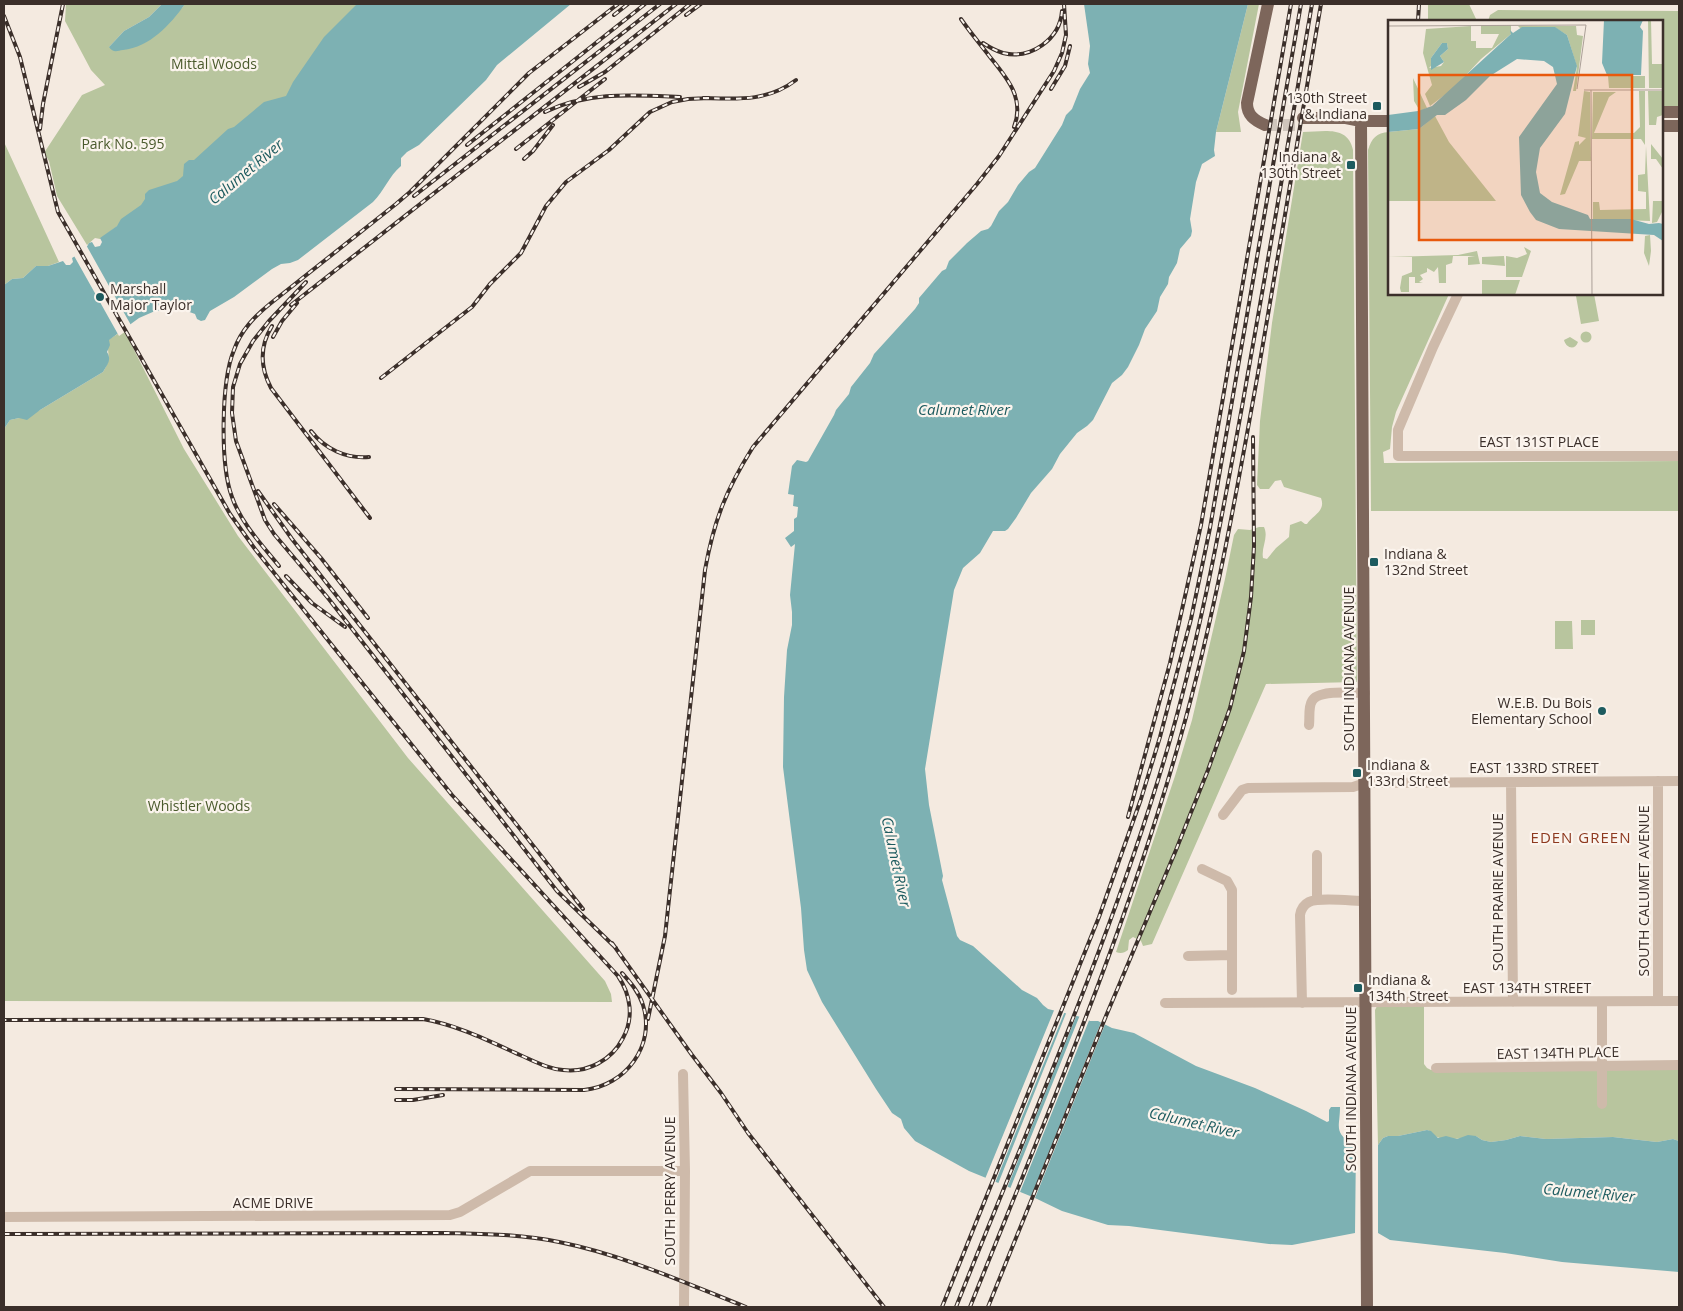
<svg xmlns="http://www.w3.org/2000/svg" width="1683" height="1311" font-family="'Open Sans',sans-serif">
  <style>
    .green { fill: #b8c59e }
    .water { fill: #7db1b3 }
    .pier { fill: #f4eae0 }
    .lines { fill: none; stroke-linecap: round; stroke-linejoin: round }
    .major-tunnel { stroke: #cfc5bc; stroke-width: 12; stroke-dasharray: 12 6; stroke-linecap: butt }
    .minor { stroke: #cebaaa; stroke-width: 10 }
    .major { stroke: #7d665b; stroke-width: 12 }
    .rail-casing { stroke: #3b2f2a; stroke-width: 4 }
    .rail { stroke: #fbf4ed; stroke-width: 2; stroke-dasharray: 5.5; stroke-linecap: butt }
    .poi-dot { fill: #1d5b5f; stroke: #fbf4ed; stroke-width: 2 }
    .labels { text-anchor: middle; stroke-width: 4.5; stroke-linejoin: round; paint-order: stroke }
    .park-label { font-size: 14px; fill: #4a5a2c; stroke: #fbf4ed }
    .poi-label { font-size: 14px; fill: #3b2f2a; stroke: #fbf4ed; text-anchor: start }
    .street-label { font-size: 14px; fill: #3b2f2a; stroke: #fbf4ed }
    .water-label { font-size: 15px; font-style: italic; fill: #1d5b5f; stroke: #fbf4ed }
    .neighbourhood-label { font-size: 15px; letter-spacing: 1px; fill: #8e391f; stroke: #fbf4ed }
    .inset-road { fill: none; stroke: #aa9f97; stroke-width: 1 }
    .view { fill: #e8590c; fill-opacity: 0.15; stroke: #e8590c; stroke-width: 2.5 }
    .inset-edge { fill: none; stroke: #3b2f2a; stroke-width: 2.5 }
  </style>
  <rect width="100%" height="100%" fill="#f4eae0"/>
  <path class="green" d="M66,4h96l-13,13 -25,14 -15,16 73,-39 3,-4h195l-102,102 -178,133 -5,-1 -8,7 -30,-49 -8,-35 -5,-8 38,-58 23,-10 -14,-15 -26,-49z
    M1248,4h11l-21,108 3,20h-25z
    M1428,4h41l8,17h-49z
    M1498,10l181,1v97h-17v-87h-174l2,-6z
    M1303,132c20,0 45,-7 50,18l4,532 -91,2 -114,260 -9,2 -2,-5 -8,-4 -4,3 -1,10c-4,3 -7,4 -12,2l59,-176 17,-56 33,-141 9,-44 4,-6 12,1 9,-3h5c5,11 -3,20 -1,31l4,1 9,-11 13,-11 1,-12 11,-4 4,3h2c6,-9 19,-13 14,-26l-37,-11 -3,-7 -6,1 -6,8h-9l-3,-4 3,-64 12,-98z
    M1389,132v162h60l-53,118 -4,15 -2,22 -7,3 1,11 295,-2v50h-308l-3,-361c4,-12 8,-17 21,-18z
    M4,142l55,120 -11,4h-12l-13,12 -11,1 -8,6z
    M1587,294h7l5,27 -18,3 -5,-28z
    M124,330l60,119 54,87 170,222 197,223 6,13 1,8 -608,-1v-572l6,-9 9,-2 21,-8 63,-38c9,-14 4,-17 5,-32z
    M1580.5 337a5.5 5.5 0 1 1 11 0a5.5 5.5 0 1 1-11 0Z
    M1570,337l8,5c-3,9 -12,6 -14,-2z
    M1581,620h14v15h-14z
    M1555,621h17l1,28h-18z
    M1424,1005v59l3,4 4,2 248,-3v74l-6,-2 -16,3 -44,-5 -67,2 -26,-3 -14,4 -15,2 -9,-2 -6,-4c-11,2 -29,5 -39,1 -5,-2 -5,-6 -10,-7l-29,6h-10l-5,2 -5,7 -3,-135 2,-4z"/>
  <path class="water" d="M162,4h23c-15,21 -35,43 -62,46 -6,1 -10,3 -14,-3l15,-16 25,-14z
    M357,4h214l-74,61 -11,15 -67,65 -12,7 -6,6v8c-12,10 -17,25 -28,36l-75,58 -8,3 -9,1 -9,5 -38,28 -24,14 -5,9 -4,1 -4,-2 -2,-5 -11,-4 -29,1 -16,7 -30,22 1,5 -3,7c5,8 0,13 -4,20l-63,38 -13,10 -8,-2 -9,2 -6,9v-144l8,-6 11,-1 13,-12h12l15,-5 3,4h4l3,-3 -1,-4 13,-8 4,-7 3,-1 3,5 5,-1 2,-4 -2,-4 17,-12 4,-7 20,-14 4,-6v-5l4,-4 28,-9 6,-5 1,-12 5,-4h5l34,-31 6,-2 30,-25 22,-6 7,-14 31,-45z
    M1084,4h164l-32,128 -2,18 1,6 -13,8 -6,18 -6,37 2,12 -1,5 -11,13 -3,14 -8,14 -1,7 -8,13 -3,14 -12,18 -6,16 -11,22 -6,8 -10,8 -19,37 -6,6 -10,7 -17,21 -8,15 -21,24 -15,25 -8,11 -3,2h-12l-13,22 -17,15 -9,22 -29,179 4,36 14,71 -1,4 15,56 3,4 13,6 49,44 15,8 6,7 5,4 37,9 5,3h8l14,7 22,5 62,33 59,22 51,23 21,11 2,-1v-11l2,-3h9c0,21 -7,24 13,38h25l5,-7 5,-2h10l29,-6 4,1 7,7 8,-2 11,3 11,-4 8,1 6,4 9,2 15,-2 14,-4 26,3 67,-2 44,5 16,-3 6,2v131l-117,-10 -57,-9 -115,-13 -12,-7h-23l-63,12 -23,-1 -140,-18 -21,-1 -46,-14 -27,-13 -66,-27 -54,-30 -11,-13 -3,-9 -9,-6 -16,-24 -54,-87 -15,-32 -3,-20 -3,-42 -18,-141 1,-70 3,-47 5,-25v-13l-2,-17 5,-51 -4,3 -6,-9 9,-7v-12l3,-2 1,-10 -5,-1 1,-11 -6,-1 4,-28 5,-6 9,2 2,-1 26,-46 2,-5 13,-16 2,-7 19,-24 4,-9 41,-45 4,-6v-5l23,-27 4,-2 3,-8 18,-18 14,-12 7,-2 3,-3 8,-15 9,-9 10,-17 11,-13 6,-4 27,-43 4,-10 6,-6 8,-20 10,-16 -2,-9 2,-18z"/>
  <path class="pier" d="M85,243l47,84 -13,9 -46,-82 10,-6z
    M1055,1008l10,3 -70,172 -10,-4z
    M1067,1011l10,3 -70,174 -9,-4z
    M1080,1015l10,3 -70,174 -4,-1 -6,-2z
    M1102,1020l4,2 -71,176 -4,-1z
    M1356,1145h22v88h-23z"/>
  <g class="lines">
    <path class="major-tunnel" d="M1265,125h37"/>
    <path class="minor" d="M1458,294l-25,53 -35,83v26h281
      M1309,725c1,-7 -1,-18 3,-24 6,-12 40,-8 53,-8
      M1658,781v220
      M1511,782l2,220
      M1223,815l19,-25 6,-2 105,-1 12,-4 314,-2
      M1202,869l25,12 5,9v100
      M1317,900v-45
      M1188,956l44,-1
      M1165,1003l514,-2
      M1302,1003l-2,-88c1,-6 3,-10 9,-13 10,-5 44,-1 57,-1
      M1436,1068l243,-3
      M683,1074l2,97 -1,136
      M1602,1104v-102
      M4,1217l446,-2 10,-3 70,-41h155"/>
    <path class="major" d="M1662,112h17
      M1303,118h43l15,3h28
      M1361,121l6,1186
      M1265,125c-11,-5 -18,-10 -18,-22l21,-99
      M1662,126h17"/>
    <g class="rail-casing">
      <path id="rail" d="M614,15l14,-11
        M686,15l15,-11
        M4,16l16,41 38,155 172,302 25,35 197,246 166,181c13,19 16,42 5,62 -11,22 -35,35 -60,32 -15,-1 -29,-9 -43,-15 -31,-14 -63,-30 -97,-36l-419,1
        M961,19c9,13 19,25 29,38 17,21 35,41 24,70
        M1418,21l1,-17
        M983,43c6,4 13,8 20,10 28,7 57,-14 59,-42
        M579,87l26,-15 85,-68
        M1051,89l14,-23 5,-20
        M703,98c34,1 64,4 93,-18
        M545,112c43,-21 89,-17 135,-15
        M40,129l3,-25 20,-100
        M467,145l178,-141
        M516,149l89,-70
        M524,159l9,-8 20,-26
        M414,196l246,-192
        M306,282l-37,39 -16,20 -13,23 -7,23 -1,26 4,28 29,79 9,14 54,64 229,293 59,57
        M291,305l385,-301
        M272,326c-13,21 -12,41 -1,62l99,130
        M273,337l9,-16 15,-18
        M381,378l91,-71 18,-23 31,-31 25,-47 20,-24 43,-32 41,-38 22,-10 16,-3 21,-1
        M311,431c14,18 35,28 58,26
        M258,491l34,48 291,370
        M274,504l47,54 47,60
        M279,566c-17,-21 -38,-43 -47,-69 -12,-32 -11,-116 2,-147 7,-20 21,-34 37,-47l125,-99 14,-12 119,-119 89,-69
        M286,576l26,27 33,24
        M1128,817l42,-154 31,-138 90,-521
        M612,943l80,112 29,38 27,40 136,174
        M648,1019l17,-83 40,-366c9,-50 21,-80 48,-123l224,-263 22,-28 55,-85 8,-18 4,-18 -2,-31
        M396,1089l188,1c41,-4 72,-44 59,-85 -4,-13 -13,-23 -21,-32
        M396,1100h17l30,-5
        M4,1234l441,-1c38,1 76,1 114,9 65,13 126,41 187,65
        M942,1307l157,-390 42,-118 19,-62 31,-118 19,-91 91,-524
        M956,1307c75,-189 160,-377 216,-574 30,-107 50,-216 70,-326 24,-134 47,-269 70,-403
        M970,1307c75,-187 155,-373 210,-568 34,-120 56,-243 78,-366 21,-123 42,-246 63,-369
        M988,1307l118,-291 70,-166 32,-80 22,-62 14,-57 7,-54 3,-51 -1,-109"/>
    </g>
    <use href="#rail" class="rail"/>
  </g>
  <g class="poi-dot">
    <rect x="1372" y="101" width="10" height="10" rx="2.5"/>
    <rect x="1346" y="160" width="10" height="10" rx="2.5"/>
    <circle cx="100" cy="297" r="5"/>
    <rect x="1369" y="557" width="10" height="10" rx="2.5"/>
    <circle cx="1602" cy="711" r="5"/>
    <rect x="1352" y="768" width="10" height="10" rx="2.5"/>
    <rect x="1353" y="983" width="10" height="10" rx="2.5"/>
  </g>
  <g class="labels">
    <g class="park-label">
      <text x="214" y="69">Mittal Woods</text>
      <text x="123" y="149">Park No. 595</text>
      <text x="199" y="811">Whistler Woods</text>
    </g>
    <g class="poi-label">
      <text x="1367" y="103" text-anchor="end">130th Street<tspan x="1367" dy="16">&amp; Indiana</tspan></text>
      <text x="1341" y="162" text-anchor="end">Indiana &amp;<tspan x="1341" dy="16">130th Street</tspan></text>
      <text x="110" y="294">Marshall<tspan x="110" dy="16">Major Taylor</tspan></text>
      <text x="1384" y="559">Indiana &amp;<tspan x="1384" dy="16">132nd Street</tspan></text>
      <text x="1592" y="708" text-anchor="end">W.E.B. Du Bois<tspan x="1592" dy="16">Elementary School</tspan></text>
      <text x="1367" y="770">Indiana &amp;<tspan x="1367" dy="16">133rd Street</tspan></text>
      <text x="1368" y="985">Indiana &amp;<tspan x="1368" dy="16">134th Street</tspan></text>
    </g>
    <g class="street-label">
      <text x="1539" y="447">EAST 131ST PLACE</text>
      <text transform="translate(1349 669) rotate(-90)" y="5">SOUTH INDIANA AVENUE</text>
      <text x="1534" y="773">EAST 133RD STREET</text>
      <text transform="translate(1644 891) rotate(-90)" y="5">SOUTH CALUMET AVENUE</text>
      <text transform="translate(1498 892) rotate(-90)" y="5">SOUTH PRAIRIE AVENUE</text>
      <text x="1527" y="993">EAST 134TH STREET</text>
      <text transform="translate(1558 1053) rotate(-1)" y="5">EAST 134TH PLACE</text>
      <text transform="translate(1351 1089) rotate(-90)" y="5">SOUTH INDIANA AVENUE</text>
      <text transform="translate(670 1191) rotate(-90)" y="5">SOUTH PERRY AVENUE</text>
      <text x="273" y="1208">ACME DRIVE</text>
    </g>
    <g class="water-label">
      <text transform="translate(246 172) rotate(-40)" y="5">Calumet River</text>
      <text x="964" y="415">Calumet River</text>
      <text transform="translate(896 862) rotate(78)" y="5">Calumet River</text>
      <text transform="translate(1194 1123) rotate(13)" y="5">Calumet River</text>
      <text transform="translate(1589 1193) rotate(5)" y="5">Calumet River</text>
    </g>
    <g class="neighbourhood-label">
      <text x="1581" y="843">EDEN GREEN</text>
    </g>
  </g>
  <g transform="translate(1388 20)">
    <rect width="275" height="275" fill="#f4eae0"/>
    <path d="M260,0h3l1,44h11v24h-14zM93,5h30v9l-30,25 -27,29 -24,18 -5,-12 7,-9 -9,-32 3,-24 45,-3v15h5v7h16l7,-14h-18zM54,23h5l1,6 -8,7 4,6 -3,4 -12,2 4,-4 -2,-6zM130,6h58l1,9 6,1 -7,55h-3l4,-24 -10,-32 -13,-8 -34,1zM220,56h37v12h-36zM25,58l14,30 -7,3 -6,-10zM196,71l6,1 1,69h-12l-14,33 -5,1 15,-53 4,-1v4l7,-7 -8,-2zM251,71h6v54l-4,-6h-49l1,-47h23l-7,5 -15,36h40l6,-6zM260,71h15v24l-6,2 -1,8h-7zM47,96l14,26 47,59h-108v-69l31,-3zM263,124l12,15v10l-7,-10h-5zM258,126l4,75 -57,-2v-17h6l1,8 46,-1v-17l-8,-1v-16l7,-1zM265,181h10v9l-6,12 -5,1zM262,215l1,16 -2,15 -5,-13 1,-17zM136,227l7,4 -9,26h-16v-21l11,2 10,-4zM89,231l3,13 -12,1v-8l7,-1h-22l-1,7 -6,2v18h-7l-1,-16 -4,5 -7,-4v4l-7,3 3,4 -4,3 4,1h-12h4v-6h-6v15h-8l-1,-4 2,-12 10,-4v-15h-24l70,-2zM94,237l22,-1 1,10 -23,-2zM94,260h38l-5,15h-33z" fill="#b8c59e" fill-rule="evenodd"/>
    <path d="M216,0h39l-3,7 3,4 -2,44h-34l-5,-12zM134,7h33l12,8 10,31 -12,48 -25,34 -4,24 4,21 12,9 36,13 2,4h41l18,5 10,-1 4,1v17l-9,-6 -95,-6 -23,-9 -6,-8 -9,-17 -2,-58 38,-53 -4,-17 -9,-6 -27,-2 -27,17 -24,24 -21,15h-8l-18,14 -31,3v-17l30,-4 14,-5 79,-72 -1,-4 3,3zM54,23h5l1,6 -8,7 4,6 -13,8v-12z" fill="#7db1b3"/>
    <path class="inset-road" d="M0,6l198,-1 -9,64M196,70h79M203,70l1,205"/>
    <path class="view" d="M31,55h213v165h-213z"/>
    <rect width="275" height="275" class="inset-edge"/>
  </g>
  <rect width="1683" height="1311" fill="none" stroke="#3b2f2a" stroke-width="10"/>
</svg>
